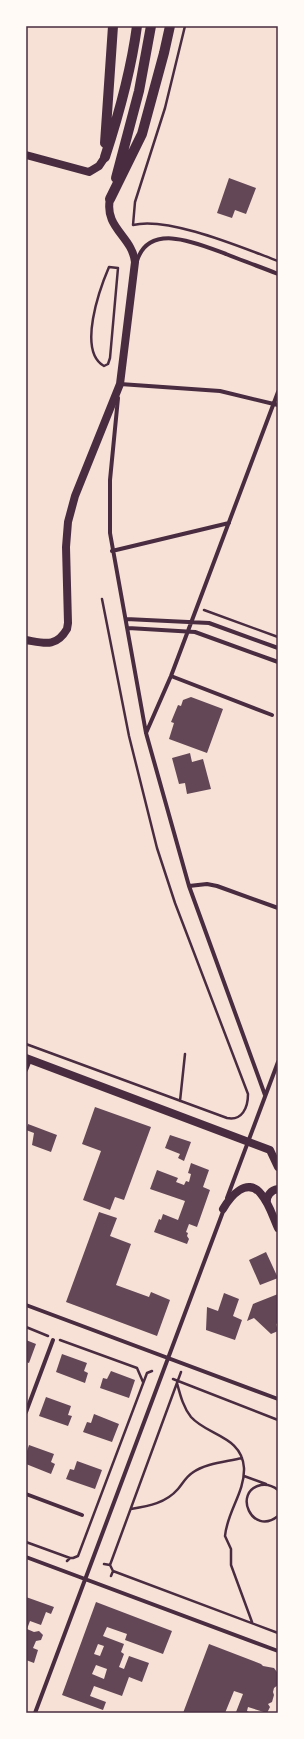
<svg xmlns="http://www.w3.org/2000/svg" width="304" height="1739" font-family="Barlow,sans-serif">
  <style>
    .building { fill: #644757; fill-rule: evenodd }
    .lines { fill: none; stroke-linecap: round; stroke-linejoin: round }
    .path { stroke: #4a2c40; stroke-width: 2.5 }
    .minor { stroke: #4a2c40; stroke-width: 4 }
    .primary { stroke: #4a2c40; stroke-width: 8 }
    .motorway { stroke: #4a2c40; stroke-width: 10 }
    .neatline { fill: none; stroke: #4a2c40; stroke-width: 1.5 }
  </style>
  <rect width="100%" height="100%" fill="#f7e1d7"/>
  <path class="building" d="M229,178l27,10 -10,26 -11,-4 -3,8 -15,-5z
    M191,697l32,12 -16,44 -38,-14 5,-16 -3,-1 7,-17 3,1 2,-6z
    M190,753l2,9 11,-3 8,30 -24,5 -2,-11 -6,1 -7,-26z
    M95,1107l56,20 -27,73 -9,-3 -5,13 -27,-10 18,-49 -19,-7z
    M28,1124l29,11 -6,17 -19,-7 2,-12 -8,-3z
    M170,1135l21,7 -7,19 -6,-3 2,-4 -15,-6z
    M191,1163l18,7 -6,17 7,3 -13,37 -8,-3 -3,8 2,1 -1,3 2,3 -2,5 -33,-12 5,-13 2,1 2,-6 15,6 7,-19 -35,-12 7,-19 21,8 -2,4 8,3 2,-4 3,1 2,-8 -3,-1z
    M99,1212l18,6 -7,18 21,8 -15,41 33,12 2,-5 19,8 -13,36 -91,-34z
    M266,1252l12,26 -18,7 -11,-25z
    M224,1293l15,6 -6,17 9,4 -7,20 -29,-10 1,-23 11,4z
    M278,1294v29l-2,1 2,7 -7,3 -17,-16 -7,3 6,-17z
    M26,1340l10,4 -7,19 -3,-1z
    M62,1354l25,9 -3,8 4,2 -3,10 -29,-11z
    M111,1371l24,9 -6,18 -29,-10 3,-10 4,1z
    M46,1397l25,9 -3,9 4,1 -4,10 -29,-10z
    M94,1414l25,10 -7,18 -29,-10 4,-10 4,1z
    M29,1445l25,9 -3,8 4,2 -4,10 -25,-10v-10z
    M77,1461l25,9 -7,19 -29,-10 4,-10 4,1z
    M26,1597l28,10 -3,7 -5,-2 -5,13 -11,-4 -3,8 7,3 5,-1 4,4 -2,5 -5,1 -3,7 5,2 -4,13 -8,-3z
    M96,1602l76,29 -9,23 -38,-14 2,-6 -20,-7 -4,9 21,8 -3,8 3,2 -5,13 5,2 5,-13 20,7 -7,19 -13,-5 -7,19 -28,-10 -4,10 16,6 -3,8 -41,-15zM98,1644l6,2 -4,10 -6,-2zM96,1665l11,4 -3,10 -12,-5z
    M209,1644l52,20 2,2 11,2 3,4 1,13 -4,3 -1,4 1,3 -2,7 -4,2 2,3 -3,6 -19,-6 -1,4 2,1v1l-13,-1 7,-18 -9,-3 -9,22h-42z"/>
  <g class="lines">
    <path class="path" d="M185,26l-20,82 -30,94 -2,23c35,-9 110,23 145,36
      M109,267l9,1 -8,90 -2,6 -4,2c-27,-15 -4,-78 5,-99z
      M204,610l74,27
      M26,1044l201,74c15,3 21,-10 21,-24l-73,-191 -18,-55 -28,-112 -27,-137
      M180,1101l5,-47
      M26,1327l22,9
      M60,1340l77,28 6,14
      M181,1372l-71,193 3,6 165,62
      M173,1379l105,41
      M177,1383c3,11 6,24 14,34 17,19 51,19 53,51 1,24 -17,44 -19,68l6,13v16l21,57
      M244,1476l22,8
      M278,1490c-5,-4 -11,-6 -17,-5 -29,6 -9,52 17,31
      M131,1509c18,-3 35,-6 47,-20 5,-6 8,-12 14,-16 14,-10 34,-11 50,-15
      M26,1542l44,16h3l5,-2 69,-183 5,-2
      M67,1561l3,-3
      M104,1564l6,1
      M111,1576l2,-5"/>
    <path class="minor" d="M137,261c12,-40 62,-17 89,-7 17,7 35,13 52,20
      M120,384l100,7 58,14
      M118,398l-8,82v53l36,200 43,153 76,209
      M112,551l117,-28
      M126,619l83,4 69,25
      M128,628l67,4 83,30
      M171,676l101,39
      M146,733l25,-57 107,-284
      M189,886l18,-2 10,2 61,22
      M26,1070l4,-10
      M227,1198l51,-136
      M26,1305l252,94
      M26,1412l27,-72
      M26,1494l56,21
      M26,1557l252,94
      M35,1713l189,-504"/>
    <path class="primary" d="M26,155l63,17 10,-6 6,-9
      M26,640c18,3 30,8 41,-11l1,-6 -2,-76 2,-25 7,-26 45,-112 15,-122c-3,-26 -31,-34 -25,-63
      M26,1058l244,92 8,17
      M267,1203c-1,-7 4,-13 11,-14
      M223,1209c7,-12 24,-33 38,-15 8,9 12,23 17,34"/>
    <path class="motorway" d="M105,143l8,-117
      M105,157c14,-43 26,-86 32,-131
      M116,178l23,-87 12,-65
      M110,199l32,-65 22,-81 6,-27"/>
  </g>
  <rect width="304" height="1739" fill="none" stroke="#fffaf5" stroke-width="54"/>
  <rect x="27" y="27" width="250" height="1685" class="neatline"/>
</svg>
